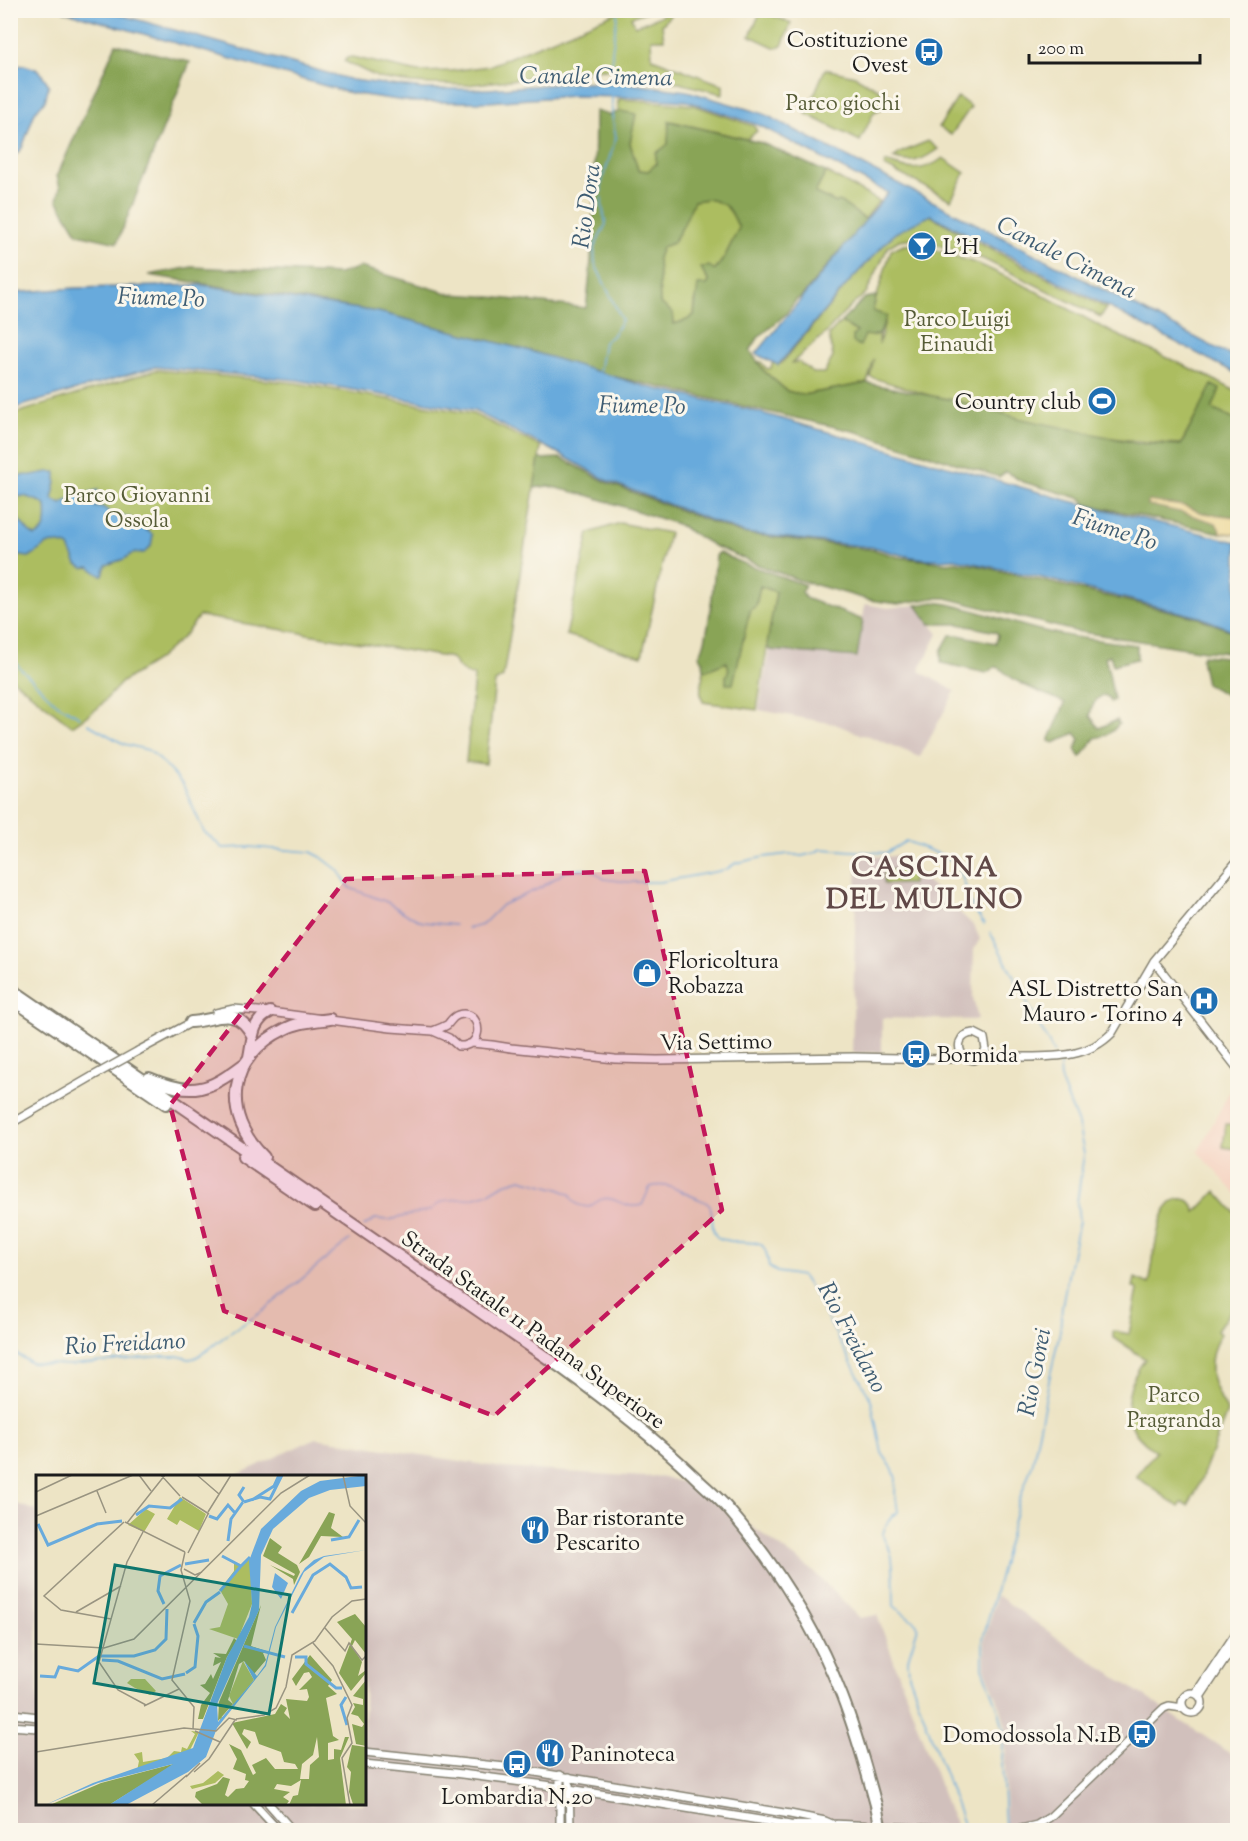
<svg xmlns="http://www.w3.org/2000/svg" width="1248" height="1841" font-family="'Sorts Mill Goudy',serif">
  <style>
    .built { fill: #f5d3c1 }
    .industrial { fill: #d1c0bc }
    .green { fill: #acbd60; stroke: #646c3e; stroke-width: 1.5 }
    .forest { fill: #89a456; stroke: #526039; stroke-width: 1.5; fill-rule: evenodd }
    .sand { fill: #eeda9e; stroke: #857b5d; stroke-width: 1.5 }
    .water { fill: #68aadc; stroke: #42637c; stroke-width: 1.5; fill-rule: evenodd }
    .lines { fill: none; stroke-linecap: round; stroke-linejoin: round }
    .stream { stroke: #68aadc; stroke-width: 1.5 }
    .minor-casing { stroke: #848070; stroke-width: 10 }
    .highway-casing { stroke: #848070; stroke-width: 14 }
    .minor { stroke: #fff; stroke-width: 7 }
    .highway { stroke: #fff; stroke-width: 10 }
    .minor-bridge-casing { stroke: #848070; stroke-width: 10; stroke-linecap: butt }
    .highway-bridge-casing { stroke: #848070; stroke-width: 14; stroke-linecap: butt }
    .minor-bridge { stroke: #fff; stroke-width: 7 }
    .highway-bridge { stroke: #fff; stroke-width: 10 }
    .marked { fill: #c2185b; fill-opacity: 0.2; stroke: #c2185b; stroke-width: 4.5; stroke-dasharray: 12 8; stroke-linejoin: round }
    .labels { text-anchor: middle; stroke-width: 6; stroke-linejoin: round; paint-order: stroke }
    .poi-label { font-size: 22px; fill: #1c1c1c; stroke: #fbf7ec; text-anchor: start }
    .park-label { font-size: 22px; fill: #565c37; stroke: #fbf7ec }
    .street-label { font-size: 22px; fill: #1c1c1c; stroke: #fbf7ec }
    .water-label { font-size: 24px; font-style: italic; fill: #3e5c72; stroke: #fbf7ec }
    .district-label { font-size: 28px; font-weight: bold; letter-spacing: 1.5px; fill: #604847; stroke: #fbf7ec }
    .inset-river { fill: none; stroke: #68aadc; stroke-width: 3 }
    .inset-road { fill: none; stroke: #999481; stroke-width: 1.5 }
    .view { fill: #0f766e; fill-opacity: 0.15; stroke: #0f766e; stroke-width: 3 }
    .inset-edge { fill: none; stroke: #1c1c1c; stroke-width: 3 }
  </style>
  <rect width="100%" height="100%" fill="#fbf7ec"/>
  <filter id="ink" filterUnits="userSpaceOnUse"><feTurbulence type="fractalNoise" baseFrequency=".0167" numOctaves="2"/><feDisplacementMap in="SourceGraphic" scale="12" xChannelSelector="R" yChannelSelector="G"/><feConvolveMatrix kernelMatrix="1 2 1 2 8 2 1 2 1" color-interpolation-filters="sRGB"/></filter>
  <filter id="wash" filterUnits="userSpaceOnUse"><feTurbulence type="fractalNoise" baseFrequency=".008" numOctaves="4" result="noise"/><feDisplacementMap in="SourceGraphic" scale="24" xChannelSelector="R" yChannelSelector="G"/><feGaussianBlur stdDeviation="1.35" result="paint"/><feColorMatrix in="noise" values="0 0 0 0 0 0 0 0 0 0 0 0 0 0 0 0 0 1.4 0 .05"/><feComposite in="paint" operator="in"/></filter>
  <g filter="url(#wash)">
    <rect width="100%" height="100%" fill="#ede4c5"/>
    <path class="built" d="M1237,1082v113l-39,-43 35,-67z"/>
    <path class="industrial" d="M865,604l23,4 28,-3 22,29 -19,37 36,20 -35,66 -51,-21 -7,-1 -27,-11 -76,-14 10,-60 88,7z
      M857,854l26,3 17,-2 74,71 6,13 -6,10 -1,48 5,23 -96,-2v34l-30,1z
      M316,1438l187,30 142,9 10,-1 33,7 56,38 68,49 48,48 17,-3 72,196 10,19h-948v-328l26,9 1,293h326v-328h-129z
      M997,1595l72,51 168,112v72h-231l-1,-68 2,-31 -6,-23 -16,-40v-29z"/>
    <path class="green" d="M622,10l26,1 -17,6 4,9 28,-11 -1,-4h12l-12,14 2,14h-13l1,19 71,27v9l-92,-23 -29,-2 -135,16 -36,-1 -19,-1 -33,-5 -35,-17 3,-3 5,-1 66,15 33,-1 38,-5z
      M761,11l30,12 -9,23 -6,2 -26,-12z
      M825,69l30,7 44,25 -25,11 -14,29 -54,-27z
      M958,97l13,10 -20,28 -12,-8z
      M621,99l72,6 61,21 3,5 -10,8 -77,-18 -2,24 -12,8v11l-8,7 -10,-1 -8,-27 5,-28 -15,-4 -2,-3v-8z
      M928,141l10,8c-15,11 -26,16 -45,9l9,-6z
      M943,158l22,15 -14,27 -67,-34 2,-4c20,8 38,11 57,-4z
      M826,172l53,29 -14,18 -26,-17 -2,1 -22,-10z
      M708,199l14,3 10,11 7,15 -15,30 -9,12 -12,3 6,9 -14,19 -1,14 -7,5 -13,4 -1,-11 -13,-9 -2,-46 4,-11 11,-4 10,-17 10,-25z
      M930,215l41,24 135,69 -5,9 -118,-58 -67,-21 -17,2 -11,7 -21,45 -19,17 -23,25 -33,29 7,-1 14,11h11l9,-16 -4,-22 12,-13c12,8 23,17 38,12v10l6,-23 -13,-9 19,-62 13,-5 14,-1 63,21 51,24 81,44 92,42 32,17v29l-25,-12v-23l-31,58c-106,-3 -211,-36 -311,-67l4,-18 -7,24 -65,12 -15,-4 -23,-20 -7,-10 4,1 6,7 4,-1 2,-6 8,2 68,-82 46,-49z
      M156,370l140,13 177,31 68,33 -38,230 -8,5 -9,82 -20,-2 8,-86c-11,-3 -16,-7 -22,-18l-253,-42 -15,20 -27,24 -35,22 -24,26 -26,18 -61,-48 -1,-263z
      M620,523l49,10 -27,123 -76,-21 23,-102z
      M760,586l16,6 -19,118 -54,-8c-5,-9 -1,-21 1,-31l23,-9 2,8 -3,13 24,-73 6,-4z
      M884,870h28v14h-28z
      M1226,1124l11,1 -1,24 -13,-2z
      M1216,1191l22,25 -1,85 -20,30 3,3c-9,17 -13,37 -4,56 3,8 9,14 11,22l-30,78 -9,15 -6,-2 -3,4 -43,-31 20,-24c-7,-6 -16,-12 -21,-20 -14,-24 -6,-52 10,-73l-32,-22v-6l16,3 9,-44 -5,-3 2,-9 14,6c5,-17 6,-90 35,-85 7,1 10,7 12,13z"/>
    <path class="forest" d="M116,44l74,18 -73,181 -39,-9 -21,-34 3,-12 -3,-12z
      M595,111l15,4 10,-4 16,3 -6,29 8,27 10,1 8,-7v-10l12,-10 1,-23 93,22 64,29 -11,21 21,10 3,-2 27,19 -65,77 -5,3 -10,14 -28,24 -8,13 14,20 23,20 16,4 64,-12 91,18 64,18 114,24 45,2 31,-60 8,4 -8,20 25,12v96l-34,-4 -19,-7v7l33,10 4,10 -136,-29 -3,-5 -59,-17 -17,-10 -7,5 -142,-45 -254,-58 -73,-23 -152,-39 -229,-37 43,-8 147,7 21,-7 91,27 31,2 104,12c9,-65 8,-131 9,-197zM708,199c21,5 22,10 31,29l-15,30 -9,12 -6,-4 -8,2 8,14 -2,3h-9l-4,30 -7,5 -13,4 -1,-11 -13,-10 -2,-45 4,-11 11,-4 10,-17 11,-25z
      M876,296l-3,15 14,5 -8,18 -7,2 -7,-1 -5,11 -7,-4v-6l4,-4 -16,-10 24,-24z
      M561,458l47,25 132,50 135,17 23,7 49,6 9,-1 24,4 219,52 38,15v20l-32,-2 -131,-20 -128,-33h-12l-36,6 -29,-4 -70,-20 -36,-13 -49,-21 -37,-22 -87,-28 -42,-10 -14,2 5,-29z
      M719,552l18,9 68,24 -3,7 3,6 58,22 -6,37 -88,-7 -2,-6 9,-52 -16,-6 -4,20 -6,4 -17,74h-7v-8l3,-6 -2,-8 -23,9 -1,-10 -4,-6c10,-9 15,-80 17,-99z
      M934,602c33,4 62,16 94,25 35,10 73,13 109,18v14l-24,6 -3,-10 -5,2 4,16 5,27 -3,2 -3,-5 -5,-2c-9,6 -11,10 -13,21l9,12 18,-8 2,4c-7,9 -13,12 -24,14l-14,20 -6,-9 5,-10 -5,-6 -21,10 -5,-2 16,-38c-21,-10 -49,-18 -65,-35l-5,-1 -9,6 -45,-10v-12l9,-16h8l38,8 2,-8 -2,-3 -38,-8h-28l-14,-19z
      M1203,655l34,3v36l-9,2 -22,-12 -5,-25z"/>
    <path class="sand" d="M1148,501l36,5 19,7 34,4v17l-16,-1 -5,-10 -32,-10 -36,-8z"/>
    <path class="water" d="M63,11h44l245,69 71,9h65l85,-6h51l63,8 77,23 473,245v15l-306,-159 -36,18 -46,49 -71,83 -22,-11 132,-161 -127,-67 -74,-25 -64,-4 -50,-1 -85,6h-77l-61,-9z
      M24,65l15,5 10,15 -4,16 -10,11 -13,36 -5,6 -6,3v-90z
      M202,285l176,27 152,39 118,36 103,23 319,91 167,41v90l-37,-15 -162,-40 -83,-18c-26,3 -54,-3 -78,-11l-133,-15 -136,-52 -48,-27 -86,-43 -177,-31 -142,-13 -144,42v-116l64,-5z
      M48,472h8v10l-4,17 9,5 12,-7 25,-7v11l-3,6h8l9,7 19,4 22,17 -2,11 -7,7h-11l-9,6 -18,6 -3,10h-3l-11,-8 -6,1 -6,-4 -8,-17c-22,-9 -23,0 -40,10l-15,-2 -3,2v-81l21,-1zM24,496l17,6 5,4c1,12 2,26 -11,30l-5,-3 -17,-20v-14l3,-2z"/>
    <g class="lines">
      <path class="stream" d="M613,84l-1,-32 6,-42
        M599,373l5,-31 8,-6 10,-16 -27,-56 -1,-16 12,-24 -4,-18 -1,-22 15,-46 -4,-23v-20
        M10,654l9,13 38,37 23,13
        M88,724l36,20 24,6 11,9 24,26 21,47 19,16 27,-1 61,5 10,5 17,13 12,18 37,14 21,13 15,7 32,3
        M467,928h4l11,-3 20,-20 38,-17 25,-16 15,-3 12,1 12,9 24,3h32l65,-12 11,-7 28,-6 25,-3 13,2 12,-3 7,-4 65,4 20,-12 38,15 10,6 8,14 9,28 13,20
        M990,932l64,121
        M364,1226l11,-7 14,1 42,-10 8,-7 10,-3 23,-2 17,-5 15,-9 17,-5 38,10 12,6c3,10 9,11 18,12 5,-3 9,-7 14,-8 11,-4 21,11 39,6l8,-18c18,-5 29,4 44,10 6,3 13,4 16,9 4,9 0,25 7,31 4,3 10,3 14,4 25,5 34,-8 38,26l8,5 25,4 12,17 57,107 11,53 11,16 3,10 -1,13 3,20c-7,4 -15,15 -15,24 1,6 6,11 8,17 4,17 2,36 3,53l22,17 2,4 -10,32 1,16 56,155
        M10,1350l21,13 17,1 22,1 93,-9h15l11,3 6,-1 14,-9 15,-12 39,-26 86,-71
        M1005,1830l-3,-70 2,-29 -5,-20 -16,-43v-29l35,-135 15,-42 15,-77 12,-54 2,-25 17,-85 -2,-19 7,-48 -6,-30 -17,-42 -1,-18 -2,-4"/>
    </g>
  </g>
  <g filter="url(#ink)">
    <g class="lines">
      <g class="minor-casing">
        <path id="minor" d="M1154,961l84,108
          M216,1013l18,-4 36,3 121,16 42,3 16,7 9,8h6l8,-3 20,2 19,3 104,11 42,1 197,-3 91,2h6l11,-4
          M433,1031c5,-2 10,-4 14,-6 4,-4 5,-8 11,-10 18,-6 26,17 14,28
          M138,1051l56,-30
          M982,1057l4,-7 -2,-12 -10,-5c-15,1 -19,14 -9,25l8,2 9,-3 12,1c41,-4 87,7 118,-25l42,-72 84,-101
          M10,1124l83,-48
          M1182 1703a10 10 0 1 1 20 0a10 10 0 1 1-20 0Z
          M1196,1693l42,-63
          M1200,1697l38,-57
          M10,1726l28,2
          M12,1726l1,-12 25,3
          M364,1752l141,15 285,47 35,7 7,3
          M364,1764l90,9 91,12 245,40 35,1 7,-2 125,6
          M560,1775v55
          M569,1777l1,53
          M254,1804l24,26
          M269,1804l23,26
          M1017,1830l20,-5 13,-8 114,-109 5,-2 14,2"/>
      </g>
      <g class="highway-casing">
        <path id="highway" d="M10,988l553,381c47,34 89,67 130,106 12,12 26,23 36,35 47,55 87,119 113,186 14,36 24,72 34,109
          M10,998l156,106
          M191,1022c26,-2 45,-17 61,13
          M249,1057c4,-18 2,-35 21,-45
          M149,1078c44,19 59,13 95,-14
          M243,1157l72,49
          M264,1157c-44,-43 -36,-101 21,-128 13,-7 30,-8 45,-10"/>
      </g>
      <use href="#minor" class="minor"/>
      <use href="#highway" class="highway"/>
      <g class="minor-bridge-casing">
        <path id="minor-bridge" d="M93,1076l45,-25"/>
      </g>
      <g class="highway-bridge-casing">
        <path id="highway-bridge" d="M876,1805l5,25"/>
      </g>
      <use href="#minor-bridge" class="minor-bridge"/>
      <use href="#highway-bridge" class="highway-bridge"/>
    </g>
  </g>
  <path class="marked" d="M645,871l77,339 -228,206 -270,-105 -54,-206 176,-226z"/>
  <defs>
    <g id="bus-disc" transform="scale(1.5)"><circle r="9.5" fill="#1f6fb2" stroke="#fbf7ec"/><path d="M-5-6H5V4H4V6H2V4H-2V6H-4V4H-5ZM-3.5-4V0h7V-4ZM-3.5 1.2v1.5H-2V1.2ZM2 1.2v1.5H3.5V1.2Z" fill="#fff"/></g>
    <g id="bar-disc" transform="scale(1.5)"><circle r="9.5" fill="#1f6fb2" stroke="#fbf7ec"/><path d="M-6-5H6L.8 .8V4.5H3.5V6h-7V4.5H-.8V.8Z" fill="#fff"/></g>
    <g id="stadium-disc" transform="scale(1.5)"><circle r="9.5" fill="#1f6fb2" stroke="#fbf7ec"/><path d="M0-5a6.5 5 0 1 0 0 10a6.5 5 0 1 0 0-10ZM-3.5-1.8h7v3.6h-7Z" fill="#fff"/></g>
    <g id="shop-disc" transform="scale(1.5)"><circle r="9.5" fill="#1f6fb2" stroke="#fbf7ec"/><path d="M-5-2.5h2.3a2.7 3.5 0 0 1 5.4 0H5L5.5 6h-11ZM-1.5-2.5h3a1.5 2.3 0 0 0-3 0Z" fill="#fff"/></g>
    <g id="hospital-disc" transform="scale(1.5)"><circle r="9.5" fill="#1f6fb2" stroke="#fbf7ec"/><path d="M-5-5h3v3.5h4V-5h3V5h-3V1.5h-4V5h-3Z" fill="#fff"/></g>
    <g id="restaurant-disc" transform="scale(1.5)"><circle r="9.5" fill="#1f6fb2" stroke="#fbf7ec"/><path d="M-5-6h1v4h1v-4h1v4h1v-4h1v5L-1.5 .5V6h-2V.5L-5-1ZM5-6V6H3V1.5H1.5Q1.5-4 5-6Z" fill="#fff"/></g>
  </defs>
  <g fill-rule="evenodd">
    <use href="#bus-disc" x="929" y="52"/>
    <use href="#bar-disc" x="922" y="246"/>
    <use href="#stadium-disc" x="1102" y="401"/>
    <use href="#shop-disc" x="647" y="973"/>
    <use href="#hospital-disc" x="1204" y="1001"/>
    <use href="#bus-disc" x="916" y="1054"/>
    <use href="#restaurant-disc" x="535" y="1530"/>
    <use href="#bus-disc" x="1142" y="1734"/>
    <use href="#restaurant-disc" x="550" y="1753"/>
    <use href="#bus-disc" x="517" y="1764"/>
  </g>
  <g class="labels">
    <g class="poi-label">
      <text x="908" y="47" text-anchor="end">Costituzione<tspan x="908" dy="25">Ovest</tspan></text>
      <text x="943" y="254">L'H</text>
      <text x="1081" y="409" text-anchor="end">Country club</text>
      <text x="668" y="968">Floricoltura<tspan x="668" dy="25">Robazza</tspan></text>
      <text x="1183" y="996" text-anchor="end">ASL Distretto San<tspan x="1183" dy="25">Mauro - Torino 4</tspan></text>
      <text x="937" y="1062">Bormida</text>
      <text x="556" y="1525">Bar ristorante<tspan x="556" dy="25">Pescarito</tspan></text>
      <text x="1121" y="1742" text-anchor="end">Domodossola N.1B</text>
      <text x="571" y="1761">Paninoteca</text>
      <text x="517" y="1804" text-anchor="middle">Lombardia N.20</text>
    </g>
    <g class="park-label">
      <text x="843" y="110">Parco giochi</text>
      <text x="957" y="326">Parco Luigi<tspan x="957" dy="25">Einaudi</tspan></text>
      <text x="137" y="502">Parco Giovanni<tspan x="137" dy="25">Ossola</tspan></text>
      <text x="1174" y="1402">Parco<tspan x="1174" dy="25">Pragranda</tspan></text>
    </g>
    <g class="street-label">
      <text transform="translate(716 1041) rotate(-1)" y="8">Via Settimo</text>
      <text transform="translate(534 1329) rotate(36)" y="8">Strada Statale 11 Padana Superiore</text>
    </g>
    <g class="water-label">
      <text transform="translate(596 76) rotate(1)" y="8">Canale Cimena</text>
      <text transform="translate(586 206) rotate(-82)" y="8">Rio Dora</text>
      <text transform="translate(1067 257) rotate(27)" y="8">Canale Cimena</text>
      <text transform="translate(161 297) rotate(2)" y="8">Fiume Po</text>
      <text transform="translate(642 405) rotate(1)" y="8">Fiume Po</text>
      <text transform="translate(1115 529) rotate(18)" y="8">Fiume Po</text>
      <text transform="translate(853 1337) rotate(62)" y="8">Rio Freidano</text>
      <text transform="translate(125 1343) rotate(-3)" y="8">Rio Freidano</text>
      <text transform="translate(1034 1372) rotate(-79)" y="8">Rio Gorei</text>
    </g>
    <g class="district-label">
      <text x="925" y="876">CASCINA<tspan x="925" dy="32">DEL MULINO</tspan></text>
    </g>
  </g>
  <g transform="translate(36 1475)">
    <rect width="330" height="330" fill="#ede4c5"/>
    <path d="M144,22l26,17 -7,17 -19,-11 -3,5 -10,-6zM110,34l9,5 -11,18 -16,-7zM214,83l2,46 -14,35 -29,-10 11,-2 8,-23 -8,-14 14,-19v-8l7,4zM207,186l11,19 -34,41v-5l3,1 10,-13 -4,-8zM95,204h14l11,12 -6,4 -15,-7 -8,-5zM155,256l8,1 -10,20 -52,19 2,-10 -5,-7 8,-2 1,10 24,-4 7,-7 7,1 1,-5 5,2 8,-15zM182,296l6,4 -9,8 -23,6 -2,-3 13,-3z" fill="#acbd60"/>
    <path d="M293,37l6,2 -4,14 12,9 -22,-1 -12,21 -10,7zM234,63l12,9 -4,6 19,12 3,7 -6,13 -1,-6 -23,-14 24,11 1,-2 -32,-18zM225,130l-10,41 18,6 -6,1 3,7 -12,14 -10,-13 -5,3 -11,36 5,4 -15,17 1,-19zM319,139l11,13v27l-11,-14 -3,6 10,16 -4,14 8,-6v3l-15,18 -12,-18 13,-34 -15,-17zM198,163l3,3 -10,16 -24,62h-5l3,-14 9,-12 -10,-8 5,-1 6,-10 2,5 8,-17 -8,4 2,-9 6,1 -8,-5 13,1zM274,180l22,25 -4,6 9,8 -11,4 7,38 6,4 -11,3v17l6,-1v-10l7,1 4,-13h4l-9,21 6,47h-57l4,-9 5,-1 3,-15 -10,6 -14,-2 -3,5 16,3 -7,5 6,4 -3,4h-83l-8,-8 1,-5 21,-8 6,-7 7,2 -5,16 3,2 8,-8 8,-1 5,-7 -4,-1 1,-6 -13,-5 4,-10 -8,-15 12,6 12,25 3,-2 -4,-8 14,-7 9,11h23l-3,-5 -11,-2 -3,-10 -22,-8 -4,-12 -11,-3 -2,5 9,8 -4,7 -15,-26 43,-9 6,-10 6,4 -3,5 6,6 -4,-20 21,2 2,-4 -2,-8 -8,1 13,-13 -3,-5 -5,1 -8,13 -4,-7zM281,262l2,20 -9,8 -1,14h-9l2,-15 11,-9zM330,205v66l-10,-2 -4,-20 10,3 2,-3 -6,-8 -7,-2 4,-7 -2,-4 10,2v-6l-10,-3zM316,270l14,2v58l-13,-1 -4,-12 2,-20 -4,-5zM141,288l-68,42h-59l51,-22z" fill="#89a456" fill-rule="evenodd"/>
    <path d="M330,0v11l-36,4 -21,8 -36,31 -12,26 -2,55 -42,94 1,18 36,-42 -10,-19 13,15 8,-11 10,-38 25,-51 5,-8 9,-8 10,-4 42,-6 -42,7 -20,15 -28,55 -10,39 -49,62 -11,29 -18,15 -62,33h-17l64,-41 -75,19 -53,22 48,-22 100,-35 34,-91 22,-40 3,-13 -3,-43 12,-32 40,-38 19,-10zM239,98l13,10 -7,16 -9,-12z" fill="#68aadc"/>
    <path class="inset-river" d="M216,25l22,-14 5,-11M208,27l16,-5 10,2 12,-24M208,27l-5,-7 5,-8M100,40l13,-9 21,2 12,-9M173,41l8,3 11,-14 7,8M2,49l10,21 49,-21 25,-3M295,65l18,-3 10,-17M192,66l3,-22 12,-17M186,81l19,10 9,-9M149,89l24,-4M184,116l20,-24M128,129l-6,-13 2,-15 21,-11M256,138l21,-38 17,-11 16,13 5,11 11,-1M158,148l12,-21 14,-10M208,171l41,11M259,182h11v7l30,24h6M66,185l16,1 44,18 23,-5M150,198l9,-6 3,-31 -4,-12M4,201l15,1 4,-10 19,4 21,-15h35l21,-6 11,-11 1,-30M310,222l-5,8 6,20"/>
    <path class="inset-road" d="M103,0l12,16M125,0l19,21M161,0l22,19M307,0l7,31 16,17M61,16l9,22M0,17l36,-17M146,22l27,17M172,37l23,-37M0,41l97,-41M89,47l60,30M91,48l38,-48M107,57l-16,30 -28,100 19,28 28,15M149,77l-4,18 9,31 -18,79 22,27 -1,22M152,78l20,-39M148,94l11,6 7,-3M40,137l45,-26M75,144l-50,-9 -17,-14 80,-74M289,153l20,23 4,-8 13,17 4,-4M277,168l20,23 19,39 -5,13 5,25 -10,15 8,47M0,169l68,4 30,-9 147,-146 29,-18M108,231l35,-17M200,244l28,-4 12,-7 10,-21 6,-32 23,-14 17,-24 20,-16 14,-2M159,256l25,11M0,277l148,-24 32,3 13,-13 8,2M158,297l15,-13 26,-39M150,302l14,-14M116,330l35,-30"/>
    <path class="view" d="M79,90l175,30 -21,119 -175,-31z"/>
    <rect width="330" height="330" class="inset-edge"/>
  </g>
  <rect width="1248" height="1841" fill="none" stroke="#fbf7ec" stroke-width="36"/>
  <path d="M1029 54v9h171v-9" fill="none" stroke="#1c1c1c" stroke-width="3"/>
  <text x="1038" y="54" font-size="18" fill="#1c1c1c" stroke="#fbf7ec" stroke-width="4.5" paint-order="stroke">200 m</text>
</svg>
